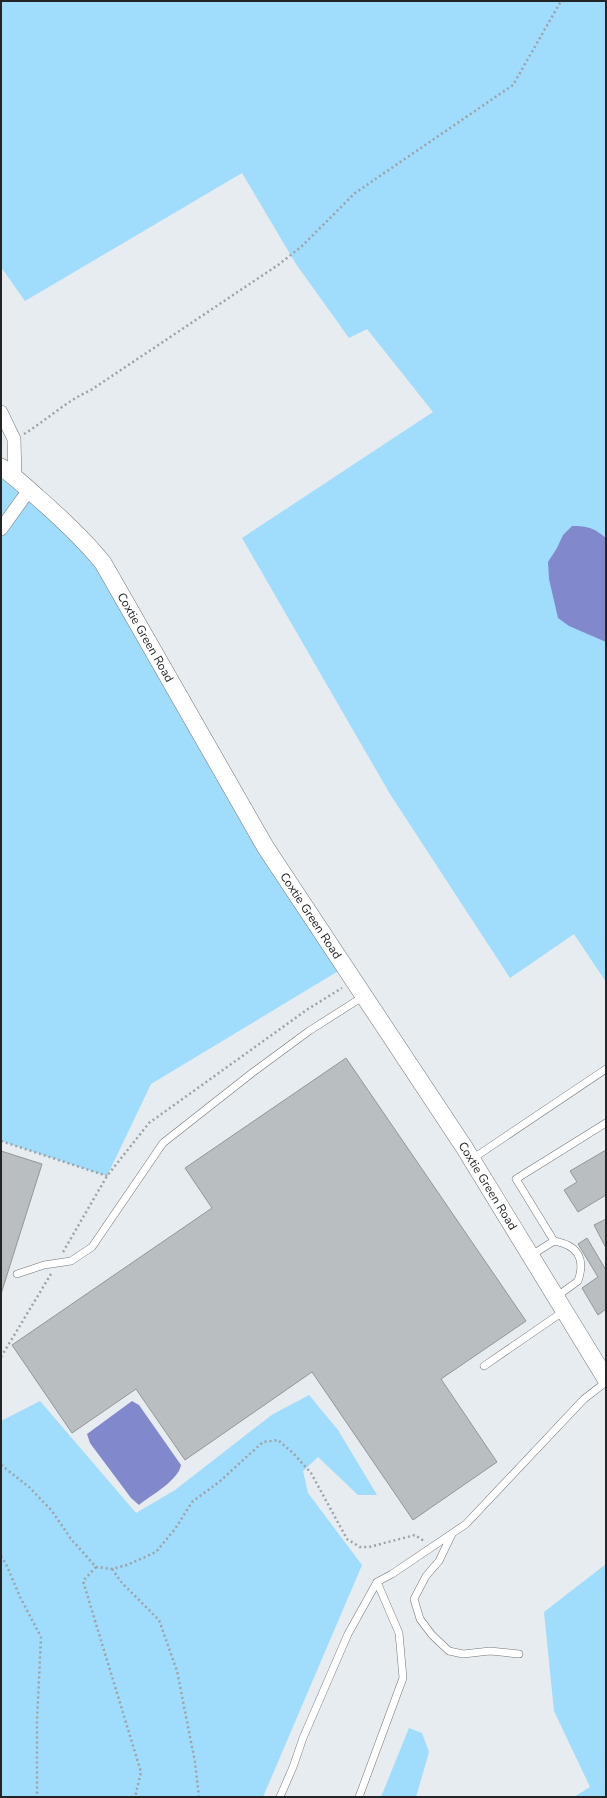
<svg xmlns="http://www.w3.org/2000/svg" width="607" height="1798" font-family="'Nunito Sans',sans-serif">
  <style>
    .green { fill: #a0dcfc }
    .water { fill: #8288cc }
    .building { fill: #b9bfc0; stroke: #929899 }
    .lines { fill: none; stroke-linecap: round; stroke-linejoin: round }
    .service-casing { stroke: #717678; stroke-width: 8 }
    .minor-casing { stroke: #717678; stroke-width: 14 }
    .tertiary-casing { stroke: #717678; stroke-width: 18 }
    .path { stroke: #9da2a4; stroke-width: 2.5; stroke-dasharray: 2 3; stroke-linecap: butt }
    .service { stroke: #fff; stroke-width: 7 }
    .minor { stroke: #fff; stroke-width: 13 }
    .tertiary { stroke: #fff; stroke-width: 17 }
    .labels { text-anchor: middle; stroke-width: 3; stroke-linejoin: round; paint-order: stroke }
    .street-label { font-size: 12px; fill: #222426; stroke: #fff }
  </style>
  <rect width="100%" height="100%" fill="#e6ecef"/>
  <path class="green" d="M1,1h605v981l-32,-48 -64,44 -120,-184 -148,-256 191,-126 -66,-83 -18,9 -53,-74 -54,-91 -217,128 -24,-34z
    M1,463l68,62 276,442 -194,117 -44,92 -106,-35z
    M309,1395l29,35 39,65h-19l-40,-38 -15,14 5,22 54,72 -99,232h-262v-376l39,-20 96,112 39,-23 94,-73c13,-9 27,-14 40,-22z
    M606,1564v233h-32l16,-10 -36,-76 -10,-99z
    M409,1728l13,5 7,19 -13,45h-35z"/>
  <path class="water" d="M572,526c16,0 22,2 34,12v104l-37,-16 -11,-8 -9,-39 -1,-17 9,-14 6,-13z
    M132,1401l7,4 42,60c-3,16 -30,30 -42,40l-8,-7 -41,-55 -3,-9z"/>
  <path class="building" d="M346,1058l180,263 -85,58 56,83 -84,58 -101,-148 -127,88 -49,-71 -64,44 -60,-88 200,-137 -27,-40z
    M606,1150v45l-28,17 -14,-22 13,-8 -7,-11z
    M1,1151l41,13 -41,130z
    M606,1219v29l-12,-23z
    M587,1238l19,32v39l-8,6 -16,-27 16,-11 -20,-33z"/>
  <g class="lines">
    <g class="service-casing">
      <path id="service" d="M472,1159l134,-90
        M554,1241c23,4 32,17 24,40l-22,16
        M530,1256l24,-15 -38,-62 90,-56
        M17,1274l27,-9 27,-4 21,-14 71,-104 89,-70 57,-42 55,-35
        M484,1366l80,-55
        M452,1534l-13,27 -13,15 -12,23 6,20 12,16 17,16 14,3 27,-3 29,3
        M280,1797l13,-30 10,-29 45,-104 29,-52 15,-8 74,-50 118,-125 22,-17
        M359,1797l44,-119 -4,-45 -22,-51"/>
    </g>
    <g class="minor-casing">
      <path id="minor" d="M1,412l13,27 1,38
        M1,529l28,-39"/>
    </g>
    <g class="tertiary-casing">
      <g id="tertiary">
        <path id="s1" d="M1,467c13,9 24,19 36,30 24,21 46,41 66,66l163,285 198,299 142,232"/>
      </g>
    </g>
    <path class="path" d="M24,434c23,-14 42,-33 67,-44l187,-125 23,-18 54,-54 158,-108 48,-84
      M1,1141l106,35
      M63,1252l44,-76 42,-53 159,-114 34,-21
      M1,1357l50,-83
      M1,1465l28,22 23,24 19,28 25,28 16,2 15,-4 29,-13 19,-23 17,-27 27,-20 44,-40 15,-2 15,13 18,20 36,66 13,8h9l46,-12 9,6
      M1,1556l6,10 13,31 21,40 -4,84v76
      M96,1567l-13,14 58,191 -6,25
      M112,1569l10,14 37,37 18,51 18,91 4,35"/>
    <use href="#service" class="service"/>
    <use href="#minor" class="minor"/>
    <use href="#tertiary" class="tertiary"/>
  </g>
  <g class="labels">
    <g class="street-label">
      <text dy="4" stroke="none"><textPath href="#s1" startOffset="226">Coxtie Green Road</textPath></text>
      <text dy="4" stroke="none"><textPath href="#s1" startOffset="550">Coxtie Green Road</textPath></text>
      <text dy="4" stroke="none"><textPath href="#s1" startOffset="873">Coxtie Green Road</textPath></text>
    </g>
  </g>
  <rect width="607" height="1798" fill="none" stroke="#222426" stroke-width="4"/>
</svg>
